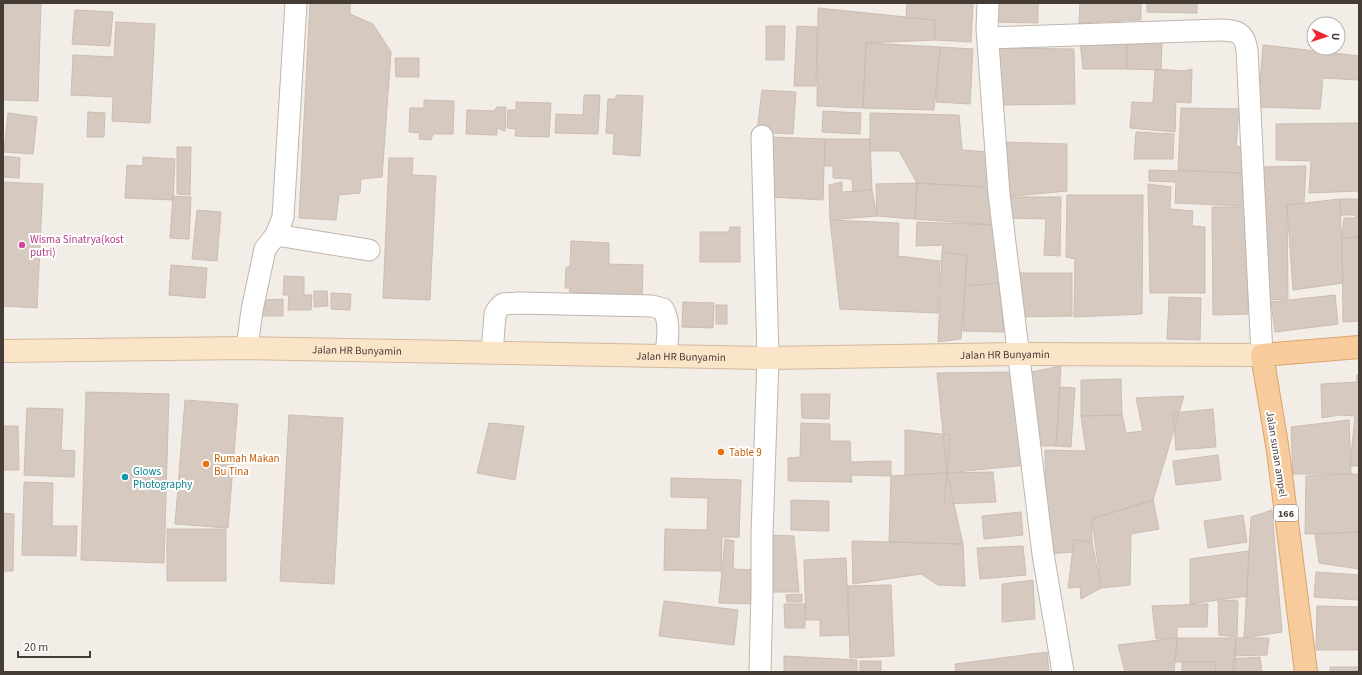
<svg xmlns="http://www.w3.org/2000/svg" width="1362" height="675" font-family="'Source Sans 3',sans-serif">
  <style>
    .building { fill: #d6c9c0; stroke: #cdbdb1 }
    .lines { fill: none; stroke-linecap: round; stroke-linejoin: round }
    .street-casing { stroke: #c0b5ad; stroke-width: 23 }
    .secondary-casing { stroke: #d2b99c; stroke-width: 24 }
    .primary-casing { stroke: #dba46c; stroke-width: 24 }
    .street { stroke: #fff; stroke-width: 21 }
    .secondary { stroke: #fae5c9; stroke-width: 22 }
    .primary { stroke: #f7cb9b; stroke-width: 22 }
    .hotel-dot { fill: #d1479c; stroke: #fff; stroke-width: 1.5 }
    .food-dot { fill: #e8710a; stroke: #fff; stroke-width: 1.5 }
    .culture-dot { fill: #0f9aa8; stroke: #fff; stroke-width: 1.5 }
    .labels { text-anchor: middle; stroke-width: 4; stroke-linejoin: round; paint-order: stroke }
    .shield { fill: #fff; stroke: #7d7672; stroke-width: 1 }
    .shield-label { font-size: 10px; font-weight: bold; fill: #453c36 }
    .hotel-label { font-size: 11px; fill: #b23c85; stroke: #fff; text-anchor: start }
    .street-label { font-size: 11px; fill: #453c36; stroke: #fff }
    .food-label { font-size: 11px; fill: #c56008; stroke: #fff; text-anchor: start }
    .culture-label { font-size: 11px; fill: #0d838f; stroke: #fff; text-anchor: start }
  </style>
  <rect width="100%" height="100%" fill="#f2ede7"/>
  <path class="building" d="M3,3h38l-3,98 -35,-1z
    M310,3h40v11l23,10 18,28 -9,125 -21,2 -1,14 -21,2 -3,25 -37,-2z
    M907,3h66l-2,39 -36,-2v-20l-29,-2z
    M994,3h44v20l-45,-1z
    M1080,3h61v17l-62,3z
    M1147,3h50v10l-50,-1z
    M818,8l117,12v20l-69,3 -3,65 -46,-2z
    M75,10l38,2 -3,34 -38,-2z
    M116,22l39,2 -5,99 -38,-2 1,-24 -42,-2 2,-40 41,2z
    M766,26h19l-1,34h-18z
    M797,26l20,1 -1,59h-22z
    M1127,39l35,2 -1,29 -34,-1z
    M1127,39v30h-44l-3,-28z
    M866,43l74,4 -6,63 -71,-2z
    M1263,45l96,11v24l-36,-2 -3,31 -62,-2z
    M940,47l33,2 -3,55 -34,-2z
    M996,48l78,1 1,55 -75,1z
    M395,58h24v19h-23z
    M1155,69l29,2 8,-2 -1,34 -15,-1 -1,30 -45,-4 2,-26 21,1z
    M762,90l34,2 -3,42 -36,-2z
    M584,95h16l-2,39 -43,-1 1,-19 27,1z
    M616,95l27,1 -3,60 -27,-2 1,-20 -8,-1 2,-34h8z
    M424,100l30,1 -1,33h-20l-2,6 -12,-1 1,-6 -11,-1 1,-24h14z
    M516,102l35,1 -2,34 -34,-1 1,-7 -9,-1 1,-18h8z
    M497,107h9l-1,24 -8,-3v7l-31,-1 1,-24 27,1z
    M1181,108l58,1 -3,37 6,1v26l-64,-3z
    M823,111l38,2 -1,21 -38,-2z
    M88,112l17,1 -1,24h-17z
    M8,113l29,4 -4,37 -29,-2z
    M870,113l89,2 3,35 25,2 -1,35 -69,-4 -18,-32h-29z
    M1359,123v68l-50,2 2,-32 -35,-1v-36z
    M1136,132l38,2 -1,25h-39z
    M769,137l56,2 -2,61 -53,-3z
    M825,139h45l2,51 -19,1 -1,-12 -19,-1v-12h-8z
    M1001,142l66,2v47l-63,6z
    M177,147h14l-1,48 -13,-1z
    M3,156l17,2 -1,20 -16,-1z
    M143,157l32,2 -2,41 -48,-2 2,-33 16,1z
    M389,158h24l-1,17 24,1 -6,124 -47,-2z
    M1306,166l-2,37 -17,2 1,94 -26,1v-133z
    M1149,170l94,3 -1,33 -67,-3 1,-21 -27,-1z
    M3,182l40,2 -6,124 -34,-2z
    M842,182v10l30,-2 5,26 -47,4 -1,-35z
    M917,183l-2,36 -38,-3 -1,-32z
    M917,183l69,4 9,38 -80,-6z
    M1148,184l23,3 -1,22 23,2 -1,15 13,1v66h-55z
    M1067,195h76l-1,119 -68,3 1,-58 -9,-2z
    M173,196l18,1 -2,42 -19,-1z
    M1004,197h57l-1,59 -16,-1 2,-36 -38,-1z
    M1340,199l3,84 -50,7 -6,-85z
    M1340,199h19v38l-17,1 2,-20h11l2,-3h-16z
    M1212,207h35l1,107 -35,1z
    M197,210l24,2 -4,49 -25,-2z
    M830,220l69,3 -1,33 42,5 -2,52 -98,-4z
    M917,222l78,3 4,58 -34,3 2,-31 -25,-3 1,-7 -27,1z
    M730,227h10v35h-40v-30h29z
    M1359,237v84l-16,1 -1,-84z
    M571,241l38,2v21l34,1 -1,36 -42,-1v-7l-31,-1 1,-4h-5l1,-20 4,-2z
    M942,252l25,3 -6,84 -23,3z
    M171,265l36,3 -2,30 -36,-3z
    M1016,273h56v43l-56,1z
    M284,276l20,1v18h8l-1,15h-23l1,-15h-6z
    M999,283l5,49 -41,-1 2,-45z
    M314,291h13l1,15 -14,1z
    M331,293l20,1 -1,16 -19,-1z
    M1335,295l3,29 -63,8 -4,-30z
    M1169,297l32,1 -1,42 -33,-1z
    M283,299v17h-21v-16z
    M683,302l31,1 -1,25 -31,-1z
    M716,305h11v19h-11z
    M1061,366l-5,80h-18l-16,-72z
    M1012,372l14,93 -79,8 -10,-100z
    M1357,375h2v91h-9l5,-50 -15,-1 -18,3 -1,-34 36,-2z
    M1121,379l1,36 -41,1v-36z
    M1060,387l15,1 -4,59 -15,-1z
    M86,392l83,2 -5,169 -83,-3z
    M801,394h29l-1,25 -27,-1z
    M1184,396l-31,104 -61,19v23l-18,-2 -1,12 -26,2 -2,-104 41,1 -5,-35 41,-1 4,18 17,-2 -7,-33z
    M185,400l53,4 -10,124 -53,-4z
    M27,408l36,1 -2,41 14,1 -1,26 -50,-2z
    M1213,409l3,38 -40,3 -3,-37z
    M289,415l54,3 -9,166 -54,-3z
    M1349,420l2,54h-58l-2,-47z
    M489,423l35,3 -9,54 -38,-7z
    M801,423l29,1v17h20l1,21 40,-1v15l-40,-1 1,7 -64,-1v-23l12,-1z
    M3,426h15l1,44h-16z
    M905,430l45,5 -3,38 -42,2z
    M1218,455l3,25 -45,5 -3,-24z
    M993,472l3,30 -52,2 3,-31z
    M947,473l16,71 -74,-2 2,-66z
    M1351,474h8v58l-54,2 1,-58z
    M671,478l70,2 -2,57h-17l-1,34 -57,-1 1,-41 42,1 1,-32 -37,-1z
    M24,482l29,1 -1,43h25l-1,30 -54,-1z
    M791,500l38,1v30l-38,-1z
    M1153,500l6,29 -28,5 -1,51 -29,3 -9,-69z
    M1272,510l10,122 -38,6 7,-121z
    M1021,512l2,23 -39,4 -2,-23z
    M3,513l11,1 -1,57h-10z
    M1243,515l4,27 -39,6 -4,-27z
    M167,529h59v52h-59z
    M1359,532v37l-40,-6 -4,-29z
    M764,535l30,1 5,56h-35z
    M725,539l9,2 -1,28 21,1 -1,34 -34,-1z
    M1074,540l18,2 9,46 -20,11 -1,-12 -12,1z
    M852,541l111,3 2,42 -27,-1 -17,-11 -68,10z
    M1023,546l3,29 -46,4 -3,-31z
    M1249,551l-2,45 -57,8v-45z
    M846,558l3,77 -29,1v-16h-14l-2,-60z
    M1316,572l43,3v25l-45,-3z
    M1033,580l2,39 -33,3v-38z
    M891,585l3,71 -44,2 -2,-72z
    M802,594v8h-15l-1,-7z
    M1237,600l1,2 -1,35 -18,-2 -1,-34z
    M664,601l74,9 -4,35 -75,-9z
    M784,604h21v24h-20z
    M1208,604l-1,23h-30v11l-21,1 -4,-33z
    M1317,606l42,1v43h-43z
    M1177,638l-3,34h-49l-7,-27z
    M1177,638h59l-1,34h-19l-1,-10h-40z
    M1236,638h33l-2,17 -33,1z
    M1047,652l2,20h-93l-1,-8z
    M784,656l73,4v12h-73z
    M1260,657l2,15h-29v-13z
    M860,661h21v11h-21z
    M1182,662h33l1,10h-34z
    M1330,667h29v5h-29z"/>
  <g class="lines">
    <g class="street-casing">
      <path id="street" d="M988,3l-1,26 12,165 44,360 20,118
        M988,38l231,-8c18,1 25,1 28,20l15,305
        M276,235l93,15
        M247,348l5,-38 13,-61 11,-14 7,-18 13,-214
        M492,353l3,-39 3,-5 5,-5 16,-1 133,3 11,3c8,13 4,32 3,47
        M760,672l2,-80v-58l6,-176 -6,-222"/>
    </g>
    <g class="secondary-casing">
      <g id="secondary">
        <path id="s1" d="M3,351l244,-3 521,10 250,-4 244,1"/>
      </g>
    </g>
    <g class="primary-casing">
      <path id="primary" d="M1306,672l-28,-221 -16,-96 97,-8"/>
    </g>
    <use href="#street" class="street"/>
    <use href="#secondary" class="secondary"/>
    <use href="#primary" class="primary"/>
  </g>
  <circle class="hotel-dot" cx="22" cy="245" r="4"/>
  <g class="food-dot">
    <circle cx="721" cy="452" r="4"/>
    <circle cx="206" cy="464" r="4"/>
  </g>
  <circle class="culture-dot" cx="125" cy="477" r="4"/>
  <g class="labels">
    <rect class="shield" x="1274" y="505" width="24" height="16" rx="3"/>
    <g class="shield-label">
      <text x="1286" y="517">166</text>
    </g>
    <g class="hotel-label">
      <text x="30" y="243">Wisma Sinatrya(kost<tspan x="30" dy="13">putri)</tspan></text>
    </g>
    <g class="street-label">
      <text dy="4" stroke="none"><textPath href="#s1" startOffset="354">Jalan HR Bunyamin</textPath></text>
      <text dy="4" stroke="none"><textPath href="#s1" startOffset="1002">Jalan HR Bunyamin</textPath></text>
      <text dy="4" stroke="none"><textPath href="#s1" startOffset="678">Jalan HR Bunyamin</textPath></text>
      <text transform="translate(1277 454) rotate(81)" y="4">Jalan sunan ampel</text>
    </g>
    <g class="food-label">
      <text x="729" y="456">Table 9</text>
      <text x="214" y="462">Rumah Makan<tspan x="214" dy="13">Bu Tina</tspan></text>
    </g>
    <g class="culture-label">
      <text x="133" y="475">Glows<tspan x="133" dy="13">Photography</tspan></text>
    </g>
  </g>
  <rect width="1362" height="675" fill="none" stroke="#453c36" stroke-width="8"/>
  <g transform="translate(1326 36) rotate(93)"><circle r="19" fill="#ffffff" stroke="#b5b1af"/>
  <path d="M0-3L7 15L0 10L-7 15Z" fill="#ea262f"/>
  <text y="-6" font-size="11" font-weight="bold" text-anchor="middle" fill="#453c36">U</text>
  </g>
  <path d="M18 651v6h72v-6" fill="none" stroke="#453c36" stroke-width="2"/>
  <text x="24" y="651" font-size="12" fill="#453c36" stroke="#ffffff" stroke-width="3" paint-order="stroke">20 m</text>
</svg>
